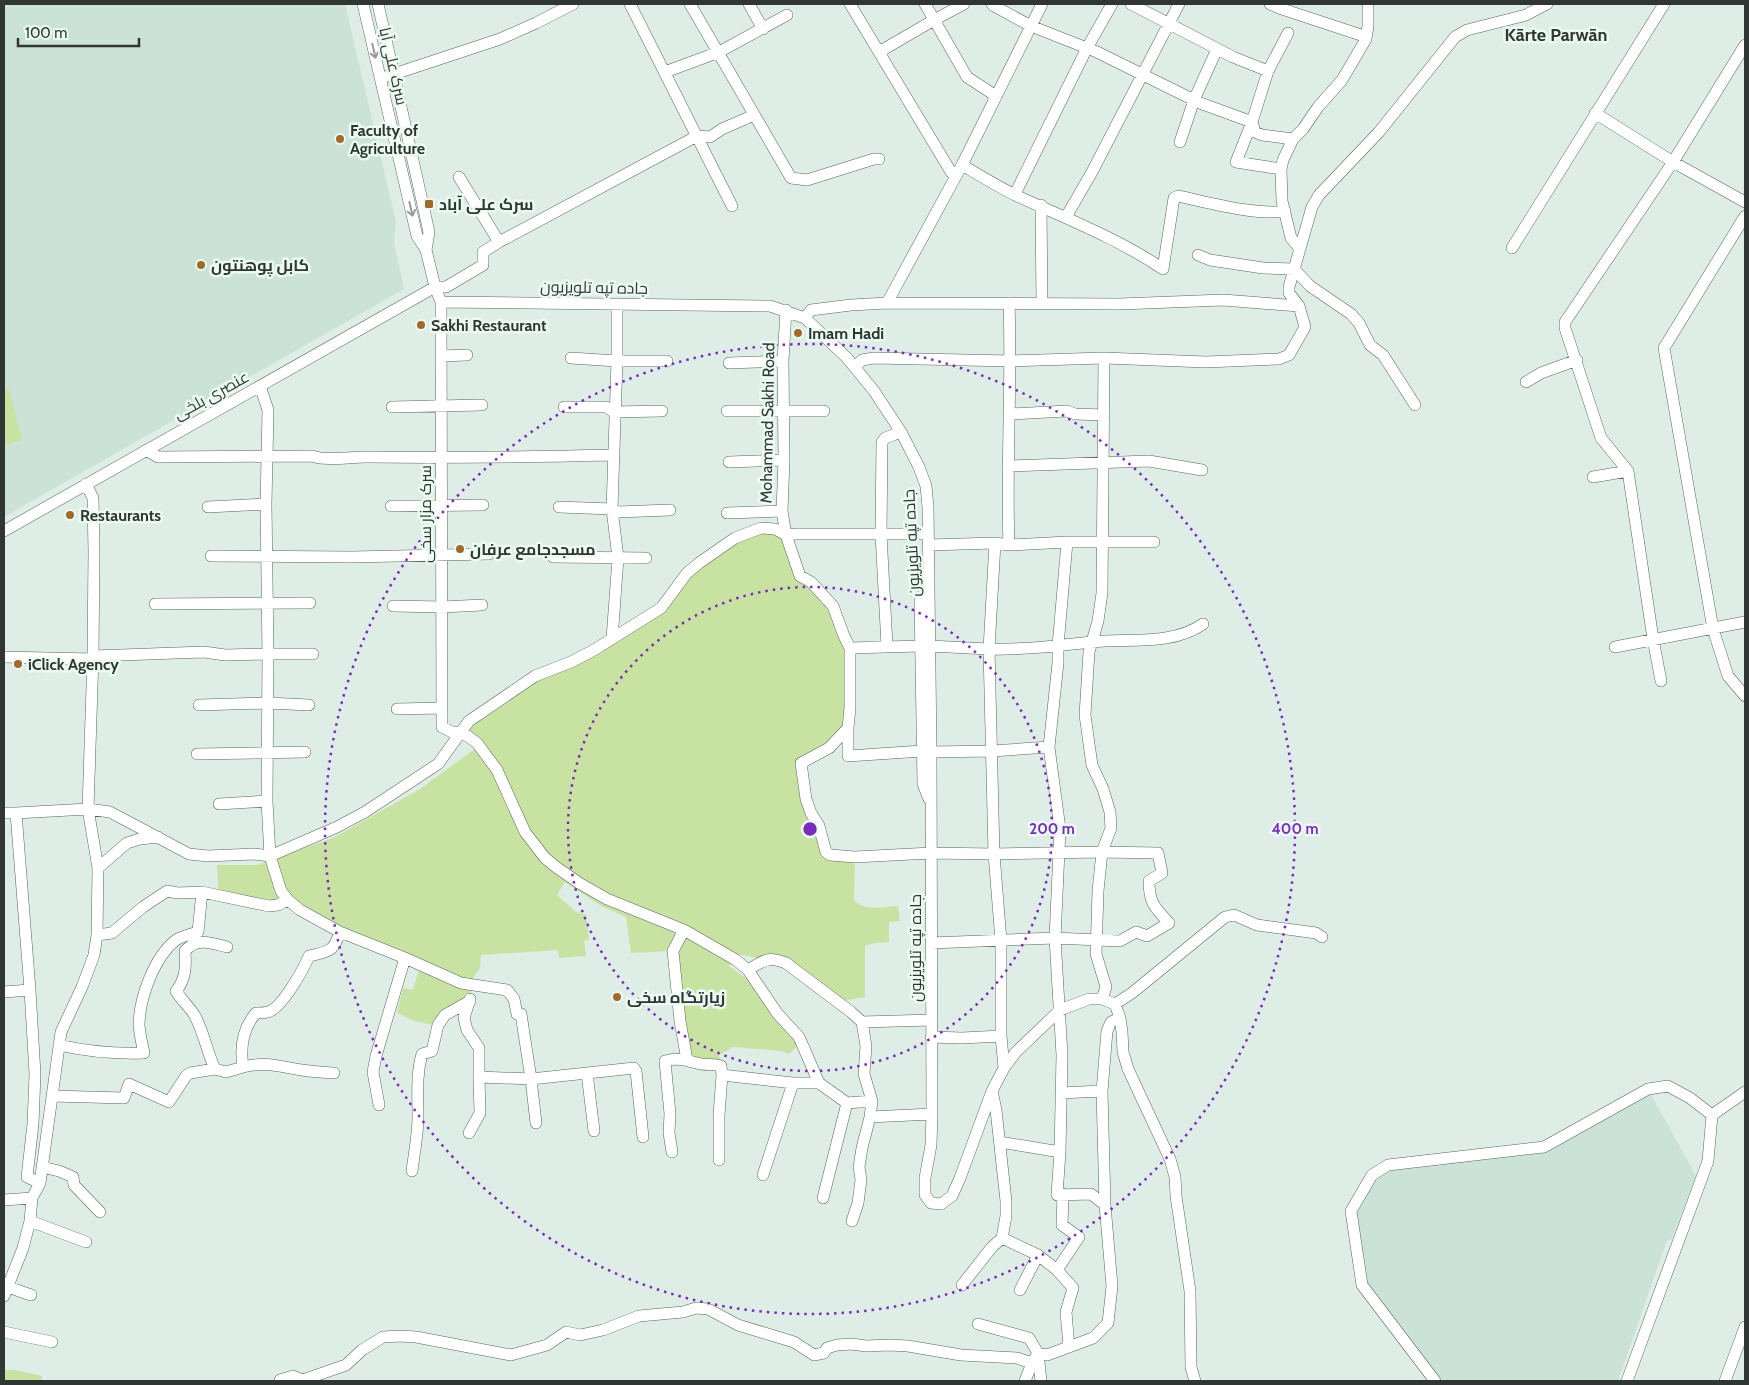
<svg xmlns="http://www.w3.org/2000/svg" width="1749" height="1385" font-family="Cabin,Cairo,sans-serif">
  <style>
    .built { fill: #cbe2d6 }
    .green { fill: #c8e3a1 }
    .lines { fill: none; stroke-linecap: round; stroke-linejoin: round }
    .minor-casing { stroke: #58655f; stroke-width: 12 }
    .minor { stroke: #fff; stroke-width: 11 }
    .oneway { stroke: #989a99 }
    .ring { fill: none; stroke: #7b2cbf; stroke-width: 2.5; stroke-dasharray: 2.5 5 }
    .poi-dot { fill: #a16a26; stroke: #ebfbf3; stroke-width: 2 }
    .labels { text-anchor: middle; stroke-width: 5; stroke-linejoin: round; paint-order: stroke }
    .street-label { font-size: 16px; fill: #303633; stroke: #ebfbf3 }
    .poi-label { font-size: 16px; font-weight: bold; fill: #303633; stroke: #ebfbf3; text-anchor: start }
    .neighbourhood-label { font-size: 18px; font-weight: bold; fill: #303633; stroke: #ebfbf3 }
    .centre { fill: #7b2cbf; stroke: #ebfbf3; stroke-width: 2.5 }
    .ring-label { font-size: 15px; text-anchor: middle; font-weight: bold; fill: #7b2cbf; stroke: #ebfbf3; stroke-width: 5; stroke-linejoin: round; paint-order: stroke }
  </style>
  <rect width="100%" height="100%" fill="#deeee6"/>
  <path class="built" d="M4,4h341l51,218 -2,20 10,47 -400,228z
    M1648,1089l48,87 -25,64h-4l-49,141h-183l-73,-96 -11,-74 21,-36 16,-10 156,-18z"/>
  <path class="green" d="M9,388l13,52 -18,5v-55z
    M761,528l25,7 14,41 33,30 11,30 4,92 -47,35 25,89 29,5 -1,44c13,10 28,6 44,5l2,15 -11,1v20l-14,1 -10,3v51l-23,4 -49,-36 -55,-11 -9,12 14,10 17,8 43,57 -14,13 -7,-3 -49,-4 -14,8 2,11 -34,-6 -14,-109 -42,2 -5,-36 -25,-11 -36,-24 -8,13 19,17 10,3 3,25 -5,1 2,15 -27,2 -1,-8 -77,5 -1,13 -7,10 -4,26 -32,22 -22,-5 -18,-8 6,-25 10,2 7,-24 -118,-53 -13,-18 -15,8 -55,-6 -2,-32h41l13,-6 62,-21 87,-49 63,-46 -21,-11 7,-11 192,-113 26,-35z
    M4,1370h11l27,6v5h-38z"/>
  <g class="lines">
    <g class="minor-casing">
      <path id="minor" d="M363,4l54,232 9,14
        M378,4l51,228 -3,18 9,37 6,15 1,425 10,5h10l15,11 20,27 28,62 20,26 11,9 23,16 28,16 77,31 52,30 12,10 29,43 22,24 20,46
        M630,4l102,202
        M690,4l101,174 16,2 67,-21h5
        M749,4l14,25
        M850,4l101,168 5,3
        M925,4l42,73 29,19
        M992,4l2,2 37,20 66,26 103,51 52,19 3,10 7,3 31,4
        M1131,4l102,53 35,14 20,-38
        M1270,4l9,4 85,28 2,3 -24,41 -24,27 -15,22 -10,10 -10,21 -2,9 1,32 9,37 9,11
        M1366,39l2,-13v-22
        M879,52l55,-32 30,-16
        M1268,71l-16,51 -16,40 45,7
        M665,72l54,-20 68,-37
        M388,76l112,-37 36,-16 37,-19
        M1595,113l78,49 72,40
        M1180,142l14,-42 23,-51
        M962,165c17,10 35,21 53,30 50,23 102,43 148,74l11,-71 4,-2c29,6 79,20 107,15
        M459,177l40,65
        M1015,194l72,-146 25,-44
        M1041,205l1,98
        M1745,216l-81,132 49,281 15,47 17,20
        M1066,217l26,-45 87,-168
        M1512,248l152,-244
        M1198,255l12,5 53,8 31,1 16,17 41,28 8,9 11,22 13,10 32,50
        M441,302l329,4 35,12 42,40 27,33 27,41 18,35 7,19 2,21 3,245 1,362 -1,31 -6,33v17l6,8 10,1 11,-8 8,-18 32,-87 12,-23 12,-16 44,-42 29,-11h13l13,5 5,14 2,14 1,20 5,17 42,90 5,18 1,19 14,95 1,76 4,14
        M887,303l75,-138 80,-161
        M1299,306l-10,-13v-6l23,-80 7,-12 60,-63 76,-95 12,-7 59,-15 21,-11
        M805,318l6,-8 40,-5 36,-2 233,1 103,-4 76,6 6,21 -16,28 -10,4 -73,3 -102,-4 -93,3 -137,-3 -12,2 -7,7
        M441,356l26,-1
        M571,358l46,3h50
        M729,363l54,-2
        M1526,382l15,-9 36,-13
        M260,386l8,24 -2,94 2,150 -1,147 3,55 11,35 7,9 12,10 40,22 65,26 56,25 46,7 7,9 3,15h4l10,65 103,-11 2,3 7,66
        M392,407l90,-2
        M564,407h42l8,5 48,-1
        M727,411h97
        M1009,414l58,-3 8,3 29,1
        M146,450l12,7 154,-1c11,5 39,1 53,1 83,1 166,0 249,-2
        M729,462l55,-2
        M1008,466l141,-5 53,9
        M1593,477l35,-6
        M391,506l92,-1
        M208,507l58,-3
        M559,507l53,2 6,3 52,-2
        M727,513l55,-2
        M4,531l431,-244h11l37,-22v-13l16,-10 198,-106 13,1 12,-8 32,-14
        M786,535l-4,-24 2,-51 -1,-99 3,-51
        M786,535l10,-1h132
        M1067,542l-9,104v17l-9,84 11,82 -5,109 7,117 -2,97 -3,43 34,-1 14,11
        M995,543l-6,106 5,205 7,87v95l3,32
        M929,545l66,-2 14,2 58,-3h87
        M1009,545c-3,-81 3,-162 0,-242
        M211,556l141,1 137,-3
        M553,557l93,1
        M155,604l155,-1
        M393,606l49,1 40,-2
        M612,639l6,-81 -6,-49 5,-148v-57
        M887,646l-6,-112 1,-92 3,-4 16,-6
        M930,646c19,1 38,2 58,3 34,1 69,-3 103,-7 36,-4 81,4 112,-18
        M1615,647l130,-25
        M850,648l70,-2
        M93,656l111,-4 21,3 43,-1h45
        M4,657l89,2
        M1661,681l-8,-42 -25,-168 -27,-33 -36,-110v-6l108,-160 72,-117
        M199,705l69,-2 41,2
        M397,709l45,-1
        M848,728v28l74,-5
        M931,752l61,-1 57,-4
        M197,754l108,-2
        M929,799l-6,-15 -3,-184 9,-15
        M219,804l48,-3
        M4,813h12l14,177 5,84 -2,50 -6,53 13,6
        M16,813l72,-4 22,3 79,42 19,2 46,-2 16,2 67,-29 28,-15 73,-48 31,-43 66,-45 36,-14 23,-12 67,-42 26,-35 12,-10 36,-25 26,-10 14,1 11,6 14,41 11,6 22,24 11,30 6,12v60l-2,20 -19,20 -28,15 5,36 5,14 8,13 7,26 4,3 25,2 76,-4 63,1 108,-2 56,1 4,20 -13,8c0,22 6,27 20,42l-22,13 -11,-4 -16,9 -65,-3 -124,5
        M98,868l29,-25 13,-4 18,-2
        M684,930l-11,21 7,70 7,39
        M97,935l15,-2 31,-26 24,-16 11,2 24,-1 67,14 9,-1 10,-5
        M227,947c-16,-4 -30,-10 -42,4 1,15 1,28 -9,40 5,9 14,16 19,25 9,17 12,36 20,53l11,3 17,-5
        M748,970c17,-10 19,-14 38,-7l65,49 11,10 4,24 -2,28 8,27 -2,16 -8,31 -3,19 2,13 -3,23 -6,18
        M4,992l26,-2
        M470,999l-6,19 3,12 12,18v29l52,2 5,44
        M1102,999l4,-12 -10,-33 2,-63 4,-39 9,-24 -1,-16 -7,-23 -11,-24 -7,-50 4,-63 9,-31 4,-28 2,-235
        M1115,1004l17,-11 93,-76 9,-2 23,10 59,8 6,4
        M862,1022l69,-2
        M931,1037l31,1 39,-2
        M59,1045c30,7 55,9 85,8 -2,-8 -4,-18 -5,-27 0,-27 15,-69 37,-86 6,-4 15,-6 22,-8l4,-40
        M334,1073c-10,-1 -21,-1 -32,-3 -21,-3 -38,-9 -59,-3 -3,-19 -1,-38 13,-54 3,0 8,0 12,-1 14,-4 35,-42 41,-56 20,-5 24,-3 31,-24
        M587,1073l7,58
        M1061,1093l41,-2
        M52,1096l72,2 5,-14 40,18 17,-26 4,-3 25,-4
        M379,1105l-6,-33 3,-16 29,-98
        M870,1117l62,-3
        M469,1133l11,-20 -1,-36
        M1000,1142l60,10
        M672,1152l-3,-19 1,-19 -5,-53c14,-4 23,0 36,3 7,1 14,0 20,2l1,9 71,8h26l28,20 25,-2
        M719,1160v-45l3,-40
        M42,1167l17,4 14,6 1,8 26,27
        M412,1171c2,-17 6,-36 6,-54 0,-22 -2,-42 4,-63l10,-3 6,-26 7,-10 25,-14
        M763,1175l30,-92
        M1063,1194l-1,31 17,12 -22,33 16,18 -7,24 3,35
        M823,1198l24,-95
        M4,1200l28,-2
        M30,1221l56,21
        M1002,1238l36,17 19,15
        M962,1285l30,-38 10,-9 4,-22v-15l-10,-91 -4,-19
        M8,1287l23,8
        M1020,1290l18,-35
        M4,1296l19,-48 7,-27 2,-23 8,-15 21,-151 21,-45 12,-32 3,-20 1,-67 -10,-59 5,-153 1,-104 -1,-54 -7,-14
        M978,1324l51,14 9,15 3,28
        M4,1332l48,10
        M280,1380l13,-4 10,4 43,-15 16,-15 21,-13 17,-1 16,1 95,18 36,-10 19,-13 14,3 23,-5 36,-14 44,-4 13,-4 12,1 30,16 56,17 20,13 10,-2 3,-5 10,-3 15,-1 14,2 23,-1 19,1 53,9 56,3 15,5
        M1025,1381l7,-18 6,-10 9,2 46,-17 15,-15 4,-37 -7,-81 -3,-114 5,-60 4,-9 9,-4
        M1435,1381l-73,-96 -11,-74 21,-36 16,-10 156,-18 104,-58 20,-3 22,12 22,17
        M1627,1381l81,-220 4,-46 33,-23
        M1725,1381l20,-54"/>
    </g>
    <use href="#minor" class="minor"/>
  </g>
  <defs><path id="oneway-shaft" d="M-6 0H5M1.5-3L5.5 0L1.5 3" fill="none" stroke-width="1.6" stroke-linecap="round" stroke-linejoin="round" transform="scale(1.25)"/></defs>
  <g class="oneway">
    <use href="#oneway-shaft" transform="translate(374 51) rotate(77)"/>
    <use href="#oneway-shaft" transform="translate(411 209) rotate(77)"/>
  </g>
  <g class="ring">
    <circle cx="810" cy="829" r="242"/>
    <circle cx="810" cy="829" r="485"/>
  </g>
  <g class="poi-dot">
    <circle cx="340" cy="139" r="5"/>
    <rect x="424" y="199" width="10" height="10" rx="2.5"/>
    <circle cx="201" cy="265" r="5"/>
    <circle cx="421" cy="325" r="5"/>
    <circle cx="798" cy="333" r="5"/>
    <circle cx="70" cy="515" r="5"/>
    <circle cx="460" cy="549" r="5"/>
    <circle cx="18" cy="664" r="5"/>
    <circle cx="617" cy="997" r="5"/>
  </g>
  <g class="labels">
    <g class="street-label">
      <text transform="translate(394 66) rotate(77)" y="6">سرک علی آبا</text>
      <text transform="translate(594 287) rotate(1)" y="6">جاده تپه تلویزیون</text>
      <text transform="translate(211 395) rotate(-29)" y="6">عنصری بلخی</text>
      <text transform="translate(767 423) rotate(-89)" y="6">Mohammad Sakhi Road</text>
      <text transform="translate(425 514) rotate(-90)" y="6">سرک مزار سخی</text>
      <text transform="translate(911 543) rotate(-93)" y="6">جاده تپه تلویزیون</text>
      <text transform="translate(915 948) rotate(-90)" y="6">جاده تپه تلویزیون</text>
    </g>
    <g class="poi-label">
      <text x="350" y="136">Faculty of<tspan x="350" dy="18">Agriculture</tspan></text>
      <text x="439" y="210">سرک علی آباد</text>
      <text x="211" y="271">کابل پوهنتون</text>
      <text x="431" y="331">Sakhi Restaurant</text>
      <text x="808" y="339">Imam Hadi</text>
      <text x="80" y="521">Restaurants</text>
      <text x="470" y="555">مسجدجامع عرفان</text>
      <text x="28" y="670">iClick Agency</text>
      <text x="627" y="1003">زیارتگاه سخی</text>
    </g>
    <g class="neighbourhood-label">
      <text x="1556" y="41">Kārte Parwān</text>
    </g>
  </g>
  <circle cx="810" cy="829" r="8" class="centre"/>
  <g class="ring-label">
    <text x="1052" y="834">200 m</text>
    <text x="1295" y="834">400 m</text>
  </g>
  <rect width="1749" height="1385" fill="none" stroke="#303633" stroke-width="10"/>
  <path d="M18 38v8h121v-8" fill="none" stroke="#303633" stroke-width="2.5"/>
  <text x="25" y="38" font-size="15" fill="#303633" stroke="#ebfbf3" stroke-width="4" paint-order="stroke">100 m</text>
</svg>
